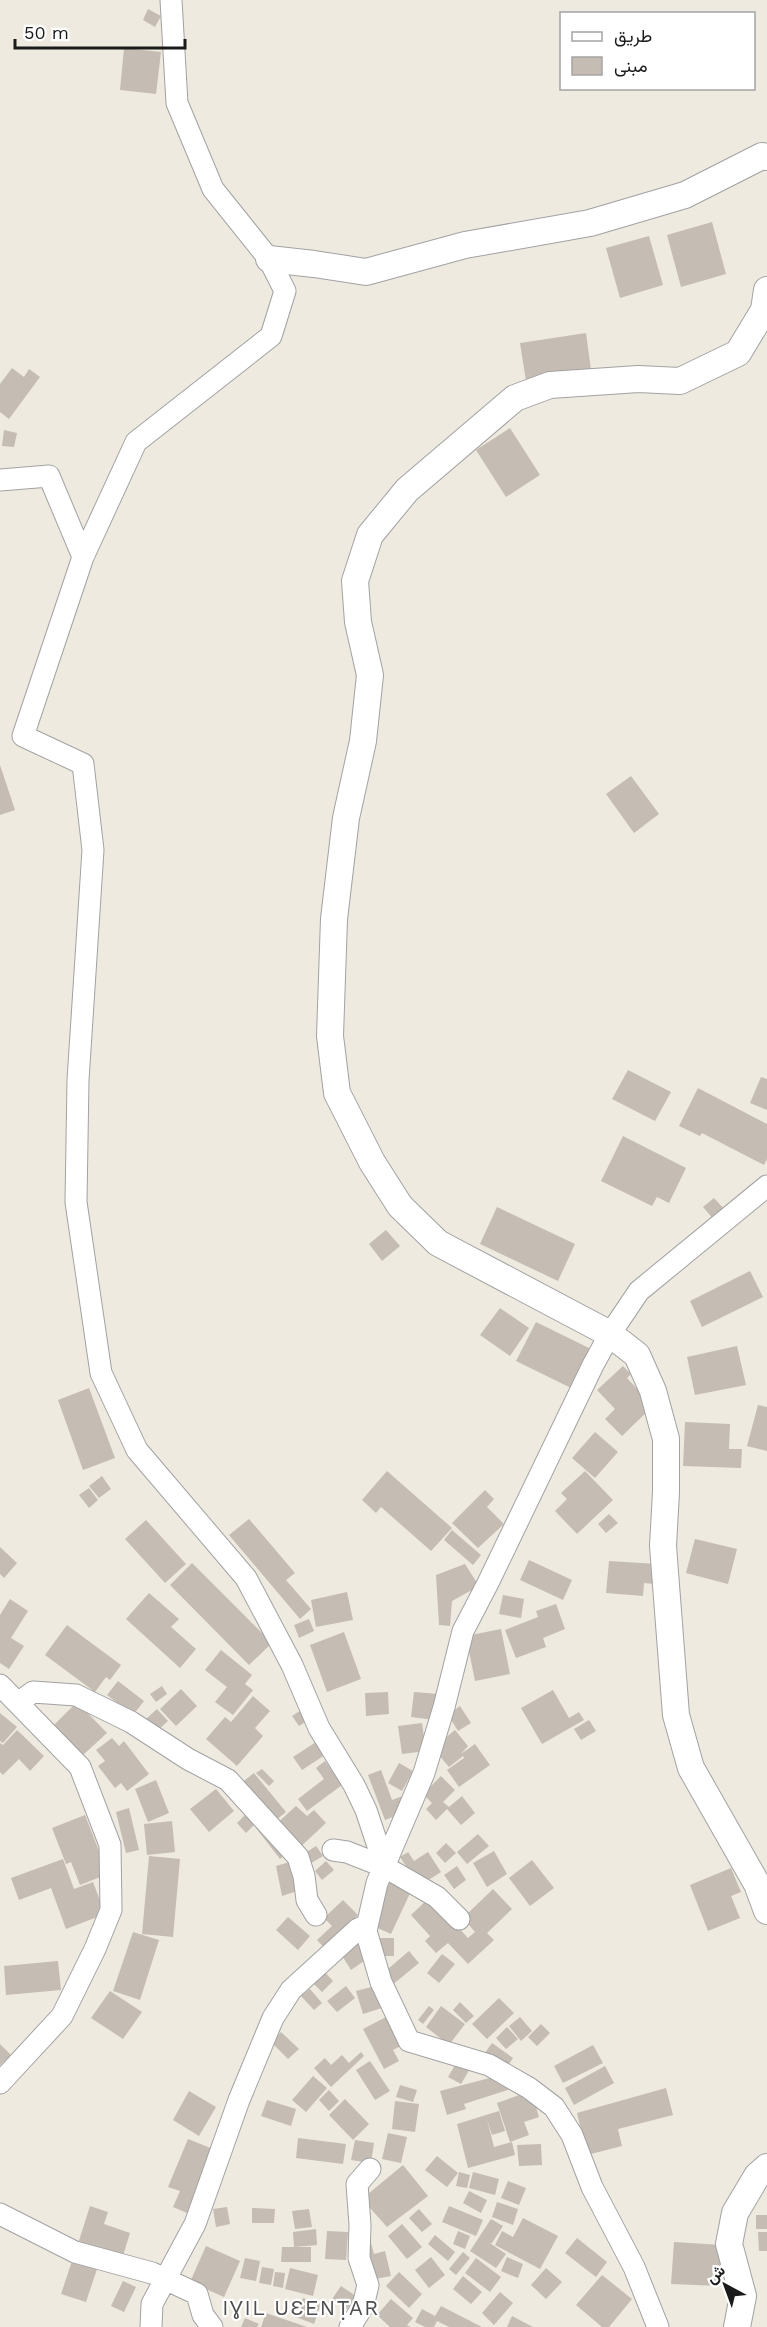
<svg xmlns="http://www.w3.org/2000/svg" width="767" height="2327" font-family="'Work Sans',Vazirmatn,sans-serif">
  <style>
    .building { fill: #c5bcb3 }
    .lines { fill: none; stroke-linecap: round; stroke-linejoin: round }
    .minor-casing { stroke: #a2a2a2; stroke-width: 23 }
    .tertiary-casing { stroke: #a2a2a2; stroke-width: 28 }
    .minor { stroke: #fff; stroke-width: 21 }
    .tertiary { stroke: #fff; stroke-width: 26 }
    .labels { text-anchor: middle; stroke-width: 4.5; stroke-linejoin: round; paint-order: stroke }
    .quarter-label { font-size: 21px; letter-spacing: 1.5px; fill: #4e4e4e; stroke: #fff }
  </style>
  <rect width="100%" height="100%" fill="#eeeae0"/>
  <path class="building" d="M148,9l13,7 -6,11 -12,-7z
    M124,48l37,4 -5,42 -36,-4z
    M712,222l14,52 -45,13 -14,-52z
    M649,236l14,49 -43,13 -14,-50z
    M586,333l5,37 -65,11 -6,-38z
    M12,368l12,9 5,-8 11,8 -31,42 -9,-7v-28z
    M510,428l30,47 -34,22 -30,-47z
    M4,430l13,3 -3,14 -12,-1z
    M0,765l15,45 -15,5z
    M631,776l28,38 -25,19 -28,-39z
    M628,1070l43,22 -16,29 -43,-22z
    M761,1077l6,2v31l-17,-7z
    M698,1088l69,36v35l-3,6 -62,-32 -2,3 -21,-10z
    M623,1136l63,32 -17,35 -12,-6 -5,9 -51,-25z
    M714,1198l12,13 -11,10 -12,-14z
    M497,1207l78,37 -17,37 -78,-37z
    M386,1230l14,16 -18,15 -13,-17z
    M750,1271l13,26 -61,30 -12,-26z
    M500,1308l29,20 -19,28 -30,-21z
    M536,1322l55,27 -20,39 -55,-27z
    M737,1346l9,39 -51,10 -8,-38z
    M623,1366l8,8 -4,4 26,28 -31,30 -17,-17 10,-10 -18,-19z
    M89,1388l26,70 -32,12 -25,-70z
    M758,1405l9,2v44l-20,-5z
    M685,1422l45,2 -1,25h13l-1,19 -58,-2z
    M595,1432l23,20 -23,26 -23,-20z
    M387,1471l65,57 -21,23 -50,-44 -5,6 -14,-13z
    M585,1471l28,29 -36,34 -22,-23 12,-12 -6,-6z
    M102,1476l9,13 -12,9 -10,-12z
    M89,1488l9,12 -9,8 -10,-13z
    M485,1490l9,9 -7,8 17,17 -26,24 -26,-25z
    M609,1514l9,9 -12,10 -8,-9z
    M249,1519l46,54 -9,7 25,29 -11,10 -71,-84z
    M146,1520l40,44 -21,19 -40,-44z
    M452,1530l29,25 -8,10 -29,-25z
    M695,1539l42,10 -9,35 -42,-11z
    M0,1547l17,16 -13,15 -4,-4z
    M529,1560l43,20 -9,20 -43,-20z
    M609,1561l48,3 -2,20 -11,-1 -1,13 -37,-3z
    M192,1563l80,80 -23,22 -79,-80z
    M465,1564l14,22 -27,15 -2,25 -11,-1 -3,-50z
    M347,1592l6,28 -37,7 -5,-27z
    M149,1593l30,26 -8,8 25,22 -16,19 -54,-49z
    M503,1595l21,4 -3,19 -22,-4z
    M10,1599l18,12 -17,27 13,8 -15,23 -9,-6v-48z
    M556,1604l9,25 -22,9 3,9 -30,11 -11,-28 33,-13 -2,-6z
    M309,1619l5,12 -15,7 -5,-13z
    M67,1625l54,40 -11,15 -4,-3 -11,15 -50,-37z
    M501,1629l9,45 -35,7 -9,-45z
    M344,1632l17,47 -34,13 -17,-47z
    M221,1650l31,25 -7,9 8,6 -20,25 -18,-13 12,-15 -22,-17z
    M118,1681l26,20 -11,14 -26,-20z
    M162,1686l5,8 -11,8 -6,-8z
    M181,1689l16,17 -21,20 -16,-17z
    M553,1690l16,28 10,-6 5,8 -42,24 -21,-36z
    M388,1692l1,22 -23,2 -1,-23z
    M414,1692l24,2 -3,26 -24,-3z
    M253,1696l17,15 -15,17 8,8 -26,30 -31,-27 19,-22 6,5z
    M77,1702l30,31 -24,22 -29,-30z
    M460,1706l11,17 -13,8 -10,-16z
    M306,1707l6,11 -13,8 -7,-10z
    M157,1709l11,12 -11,10 -11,-12z
    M0,1713l17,14 -14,16 -3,-2z
    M589,1720l7,11 -15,9 -7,-11z
    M422,1723l4,28 -24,3 -4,-28z
    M17,1730l27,26 -14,15 -11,-12 -16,16 -3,-3v-29l3,2z
    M455,1730l13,16 -7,8 14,-10 15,21 -31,22 -12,-17 17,-12 -1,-2 -14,11 -16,-19z
    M112,1738l7,8 5,-5 25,33 -22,17 -6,-8 -6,5 -17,-22 7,-5 -9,-11z
    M319,1740l9,13 -26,17 -9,-13z
    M325,1761l17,24 -35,26 -9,-12 26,-20 -8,-11z
    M399,1763l14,8 -11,20 -14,-8z
    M262,1769l12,12 -5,5 -13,-13z
    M381,1770l11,30 11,-4 5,15 -23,9 -17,-45z
    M254,1773l32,39 -15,12 -31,-40z
    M441,1776l14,14 -12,12 6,5 13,-11 13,17 -14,12 -14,-16 -11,11 -10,-11 6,-6 -9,-9z
    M156,1780l13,33 -21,9 -13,-33z
    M216,1789l18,22 -25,21 -19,-23z
    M296,1806l11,10 7,-6 12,13 -29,27 -23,-24z
    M129,1808l10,42 -13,3 -10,-41z
    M247,1813l9,10 -10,10 -9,-10z
    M85,1815l23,59 -28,11 -9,-23 -5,2 -14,-36z
    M172,1821l3,31 -28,3 -3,-31z
    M263,1823l24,30 -7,6 -24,-31z
    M478,1834l11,12 -22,18 -10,-12z
    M446,1843l10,10 -11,10 -9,-10z
    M316,1846l7,10 -15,9 -6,-10z
    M494,1851l13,23 -20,13 -14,-24z
    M408,1852l6,9 14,-9 13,20 -22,14 -19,-29z
    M149,1856l31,3 -7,78 -31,-3z
    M63,1859l11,30 19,-7 12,32 -39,15 -15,-41 -32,12 -8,-22z
    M532,1860l22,28 -24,18 -21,-28z
    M293,1861l4,30 -15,5 -6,-30z
    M326,1861l8,9 -12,10 -7,-9z
    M457,1866l9,14 -12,9 -10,-14z
    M731,1868l10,24 -10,4 9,22 -32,13 -18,-46z
    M384,1877l28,12 -21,45 -18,-8z
    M493,1889l19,20 -25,24 7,7 -26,24 -20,-21 -12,10 -11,-12 5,-5 -19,-21 19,-18 38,41 7,-6 -12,-14z
    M343,1900l15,15 -20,19 -9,19 -12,-13 15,-14 -8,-8z
    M288,1917l22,19 -12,14 -22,-20z
    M133,1932l26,8 -19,60 -27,-9z
    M358,1937l13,19 -20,14 -12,-19z
    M379,1938h15v18h-15z
    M409,1951l10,12 -28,23 -10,-11z
    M442,1954l13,10 -16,19 -12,-10z
    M58,1961l3,29 -55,5 -2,-29z
    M321,1968l12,13 -11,11 -13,-13z
    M379,1985l6,22 -22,7 -7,-23z
    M346,1986l9,12 -18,14 -10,-11z
    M310,1989l12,14 -8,7 -13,-14z
    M110,1991l32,21 -19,27 -32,-21z
    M499,1998l15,15 -27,26 -15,-15z
    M460,2002l14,14 -8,7 -13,-13z
    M429,2006l5,4 -11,14 -5,-4z
    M441,2006l24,18 -16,21 -23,-18z
    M386,2017l15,29 -8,4 6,11 -15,8 -21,-40z
    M520,2017l12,14 -11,10 -12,-15z
    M541,2024l9,9 -13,13 -9,-9z
    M507,2027l11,12 -12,10 -10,-11z
    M281,2032l18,17 -11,10 -17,-17z
    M492,2043l21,15 -9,14 -22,-15z
    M0,2044l11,11 -11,10z
    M593,2045l10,18 -40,20 -9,-17z
    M361,2052l3,4 -33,31 -17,-19 11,-10 6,7 11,-10 7,8z
    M458,2060l13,7 -10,17 -13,-7z
    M370,2061l20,30 -15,9 -19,-30z
    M605,2066l9,17 -40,22 -9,-17z
    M501,2075l13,13 -50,16 2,5 -19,6 -7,-24z
    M313,2076l14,12 -21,24 -14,-12z
    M400,2085l17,5 -4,12 -17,-5z
    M666,2088l7,27 -55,14 4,17 -35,9 -10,-42z
    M329,2090l10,11 -10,10 -10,-11z
    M189,2091l27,16 -17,29 -26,-16z
    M531,2091l8,26 -15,5 5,13 -19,7 -13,-39z
    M345,2099l24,25 -16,16 -24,-25z
    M267,2100l29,9 -5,17 -30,-10z
    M395,2101l24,3 -4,28 -23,-3z
    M499,2111l6,20 -13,4 -5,-16 7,28 18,-5 3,13 -47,13 -11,-44z
    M388,2133l19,4 -6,26 -19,-4z
    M298,2138l48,6 -3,20 -47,-6z
    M188,2139l25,10 -26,64 -14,-6 7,-16 -12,-4z
    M355,2140l19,3 -3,20 -20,-3z
    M541,2144l1,21 -23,1 -2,-21z
    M437,2156l21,17 -11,14 -22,-17z
    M403,2165l25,31 -41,31 -25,-28z
    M459,2172l11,3 -3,13 -11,-2z
    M473,2172l26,7 -4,16 -26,-7z
    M508,2181l18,7 -7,17 -18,-7z
    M469,2191l18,9 -6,13 -18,-10z
    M497,2202l21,7 -5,16 -21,-8z
    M90,2206l18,6 -4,12 26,9 -9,29 -44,-15z
    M449,2206l34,14 -7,16 -34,-14z
    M227,2207l3,17 -14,3 -3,-18z
    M252,2208l23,1 -1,14h-22z
    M309,2209l3,18 -17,2 -3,-18z
    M419,2209l13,15 -10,8 -13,-14z
    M756,2215h11v14h-11z
    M523,2218l35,18 -18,33 -45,-24 7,-14 11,6z
    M491,2219l12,7 -11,17h-2l16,11 -10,14 -26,-17z
    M402,2224l20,23 -15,12 -19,-23z
    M316,2229l1,16 -23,2 -1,-15z
    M327,2231l21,1 -2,28 -21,-1z
    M458,2231l12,5 -5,13 -12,-5z
    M758,2232h9v19h-8z
    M435,2235l20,17 -7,9 -20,-17z
    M577,2238l30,24 -11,15 -31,-24z
    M370,2239l4,15 11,-3 6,25 -21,4 -9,-39z
    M674,2242l48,3 -2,41 -49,-2z
    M206,2246l34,15 -16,36 -34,-15z
    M282,2247h29v15h-30z
    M463,2252l7,6 -14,17 -7,-6z
    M431,2257l14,18 -16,13 -14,-18z
    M507,2257l16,7 -5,14 -17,-7z
    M73,2258l25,8 -12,36 -25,-8z
    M245,2258l15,3 -4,20 -16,-3z
    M476,2258l25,19 -11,15 -25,-19z
    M262,2267l12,2 -3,16 -12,-2z
    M290,2268l28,7 -5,21 -28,-7z
    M546,2268l16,14 -16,17 -15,-14z
    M275,2272l10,1 -2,15 -10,-2z
    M399,2272l23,22 -13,14 -23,-22z
    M602,2275l30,24 -23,28h-7l-26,-22z
    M463,2276l19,16 -11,12 -18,-15z
    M123,2281l13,6 -12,25 -13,-6z
    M341,2286l15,10 -9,13 -15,-10z
    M500,2292l13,11 -19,22 -12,-12z
    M303,2298l18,6 -7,20 -18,-7z
    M391,2299l22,19 -6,7 3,2h-20l-13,-12z
    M441,2306l41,21h-33l-12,-6 -3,6h-9l-10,-5 7,-13 13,7z
    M266,2313l41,14h-46z
    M512,2316l21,11h-26z
    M245,2318l14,6 -2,3h-16z"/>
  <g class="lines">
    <g class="minor-casing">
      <path id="minor" d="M171,0l6,103 36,86 56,70 16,32 -14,45 -135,106 -53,115 -60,179 60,28 10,86 -15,230 -2,122 25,171 36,77 109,128 46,87 27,63 35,57 12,25 19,57
        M0,480l49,-4 34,81
        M0,1685l80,82 30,78 1,65 -16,39 -33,67 -62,67
        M19,1702l14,-10 43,3 55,27 57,37 40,21 70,77 6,19 3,24 9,15
        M333,1850l14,2 38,15 52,30 22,22
        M0,2214l75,38 77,21 45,21 6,21 9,12
        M151,2327l1,-23 43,-80 44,-124 34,-82 18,-28 67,-61 9,-4
        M350,2327l13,-21 5,-21 -9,-27 1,-33 -3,-41 13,-15
        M658,2327l-24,-60 -42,-80 -20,-52 -18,-28 -25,-19 -40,-23 -80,-24 -28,-59 -15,-51 11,-48 47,-110 20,-66 19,-76 25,-48 105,-218 17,-31 29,-43 128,-105"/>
    </g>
    <g class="tertiary-casing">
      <path id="tertiary" d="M269,259l45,5 52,8 99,-27 125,-22 95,-28 77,-39 5,1
        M767,290l-3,20 -26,43 -58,28 -42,-2 -88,6 -35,13 -108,92 -37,45 -15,46 3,41 12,53 -7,66 -17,77 -12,101 -4,117 7,57 35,69 28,44 38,37 172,91 27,21 16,36 13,48v53l-3,54 13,169 15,53 66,116 10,27
        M737,2327l6,-31 -14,-52 6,-31 22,-37 10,-9"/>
    </g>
    <use href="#minor" class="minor"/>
    <use href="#tertiary" class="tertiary"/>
  </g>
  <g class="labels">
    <g class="quarter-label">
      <text x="301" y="2315">IƔIL UƐENṬAR</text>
    </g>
  </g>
  <rect x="560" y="12" width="195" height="78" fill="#ffffff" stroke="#a4a4a4" stroke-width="1.5"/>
  <rect x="572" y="32" width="30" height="9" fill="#ffffff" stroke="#a4a4a4" stroke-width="1.5"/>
  <text x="614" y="42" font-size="18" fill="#1b1b1b">طريق</text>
  <rect x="572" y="57" width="30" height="18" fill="#c5bcb3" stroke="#a4a4a4" stroke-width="1.5"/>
  <text x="614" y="72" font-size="18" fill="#1b1b1b">مبنى</text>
  <g transform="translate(725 2285) rotate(319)" stroke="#ffffff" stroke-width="4.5" paint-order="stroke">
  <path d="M0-4.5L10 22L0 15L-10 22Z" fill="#1b1b1b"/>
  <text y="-9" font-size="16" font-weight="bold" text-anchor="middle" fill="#1b1b1b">ش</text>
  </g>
  <path d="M15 39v9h170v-9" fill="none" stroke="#1b1b1b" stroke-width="3"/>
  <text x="24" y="39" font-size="18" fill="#1b1b1b" stroke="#ffffff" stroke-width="4.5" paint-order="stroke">50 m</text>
</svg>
